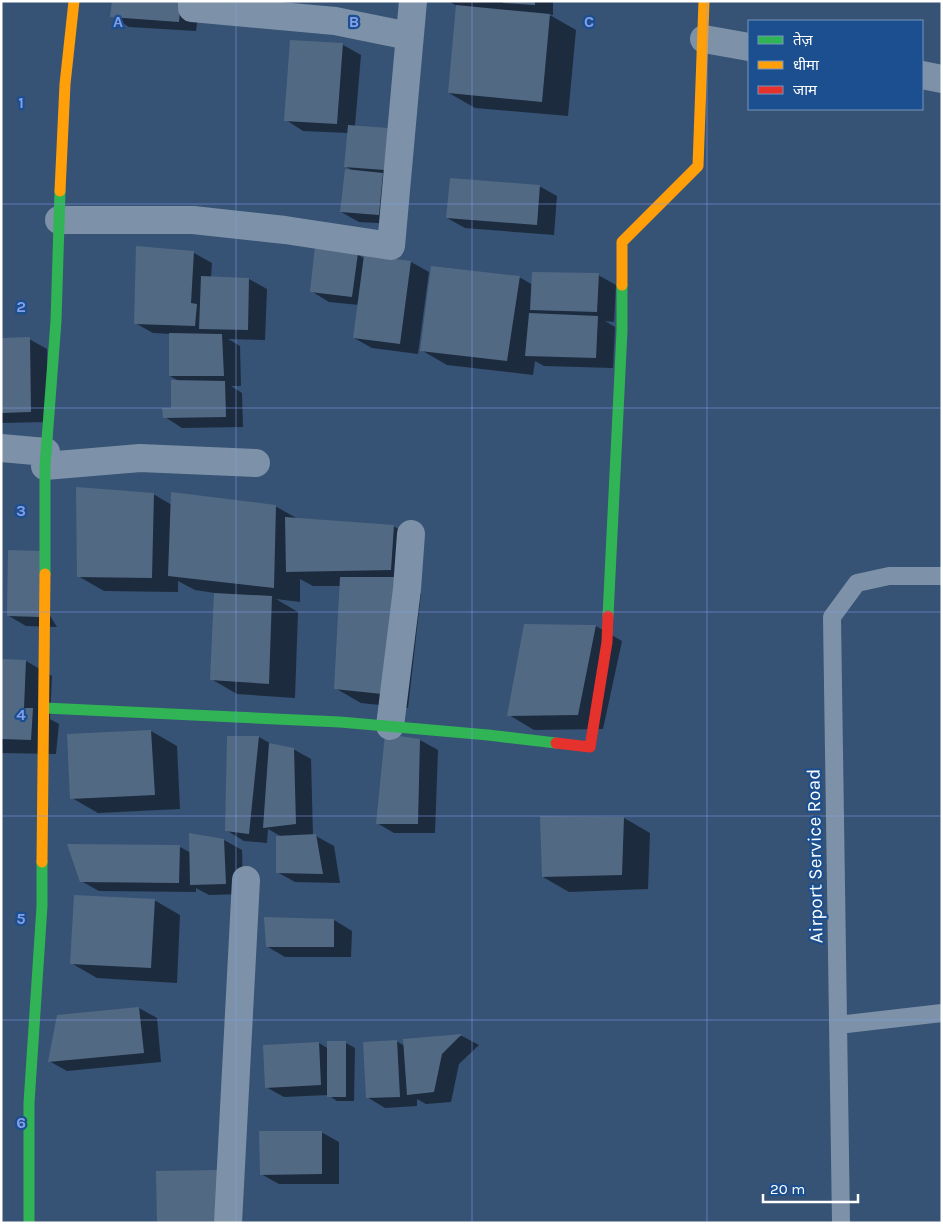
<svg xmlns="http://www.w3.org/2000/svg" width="943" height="1224" font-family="Karla,'Noto Sans Devanagari',sans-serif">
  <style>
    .shadow { fill: #0007 }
    .building { fill: #526984 }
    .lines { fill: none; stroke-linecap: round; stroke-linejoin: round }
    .lane { stroke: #7d92a8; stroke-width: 18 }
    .street { stroke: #7d92a8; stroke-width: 28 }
    .fast { stroke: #30b455; stroke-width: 11 }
    .slow { stroke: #ff9f0a; stroke-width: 11 }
    .jam { stroke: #e5322d; stroke-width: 11 }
    .grid { fill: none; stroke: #839eea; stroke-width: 1; stroke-opacity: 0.55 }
    .labels { text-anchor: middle; stroke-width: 4.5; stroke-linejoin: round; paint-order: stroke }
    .street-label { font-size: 19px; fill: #fff; stroke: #1b4f8f }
    .grid-label { font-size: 16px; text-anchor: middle; font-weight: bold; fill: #839eea; stroke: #1b4f8f; stroke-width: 4.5; stroke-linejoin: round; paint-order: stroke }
  </style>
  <rect width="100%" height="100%" fill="#365274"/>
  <path class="shadow" d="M200,1l-4,30 -67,-4 -17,-11z
    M448,1h105v14l-5,-1 28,16 -8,86 -93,-8 -26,-15 8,-87z
    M291,41l52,4 18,10 -6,71 33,3 8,95 -37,-2 -18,-10 12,-41 -8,-5 3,-33 -45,-2 -17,-11z
    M539,186l18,10 -3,39 -89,-7 -18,-10z
    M137,247l57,6 18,10 -1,15 38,1 18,10 -2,51 -37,-1 12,7 1,40h-10l11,7 1,34 -61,1 -17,-11 7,-8 9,-27 -11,-6 1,-42 -18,-1 -18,-10z
    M357,254l8,5v-3l46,6 18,10 -11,82 -46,-6 -18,-10 5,-33 -30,-3 -18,-11z
    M598,275l18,10 -2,37 -9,-1 10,6 -2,41 -69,-2 -9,-5 -2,14 -86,-10 -26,-15 98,-73 14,8z
    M1,339h28l18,10 1,73 -47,1z
    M153,494l19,11 103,1 23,13 95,7 26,15 -12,44 14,8 -13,115 -47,-5 -26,-15 6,-102h-28l-13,-7v23l-24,-3 22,13 -3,86 -58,-4 -26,-15 4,-86 -20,-3 -17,-9v11l-74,-1 -26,-15z
    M10,551l47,76 -31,-1 -17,-10z
    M596,626l26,15 -19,88 -69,1 -25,-15z
    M1,660l25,1 26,15 -2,43 9,5 -3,30 -55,-1z
    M151,731l26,15 3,63 -82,4 -26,-15 -3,-63z
    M259,737l14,8 20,4 18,10 2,77h3l18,10 6,37 -45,-1 -18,-10 5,-35 -14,-8 -1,14 -23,-2 -18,-11z
    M420,740l18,10 -3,83h-41l-17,-10z
    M541,817l83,1 26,15 -2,56 -79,3 -26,-15z
    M224,840l18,10 1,44 -34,1 -13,-7v4l-97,-1 -18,-10 99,-34 11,6z
    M154,900l26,15 -3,68 -80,-5 -26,-15z
    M334,920l18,11 -1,26h-66l-17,-10z
    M139,1008l18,10 4,44 -94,9 -18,-10z
    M462,1036l17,9 -20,19 -8,38 -25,2 -9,-5v7l-32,2 -18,-11 29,-56 9,5 -1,-6z
    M319,1043l10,6v-6h17l9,5 -1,53h-17l-9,-6 -44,2 -18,-10z
    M321,1132l18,10v42h-60l-18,-10z
    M217,1171l19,52h-77z"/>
  <path class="building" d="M112,1h69l-2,21 -69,-5z
    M503,1h32v4l-32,-2z
    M456,5l94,9 -8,88 -94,-9z
    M290,40l53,3 -6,81 -53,-3z
    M348,125l40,3 -3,42 -41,-3z
    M345,169l38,4 -4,42 -39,-3z
    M450,178l90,7 -3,40 -91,-7z
    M136,246l58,5 -3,52 6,1 -2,22 -61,-2z
    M315,246l43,7 -6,44 -42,-5z
    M364,255l47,6 -11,83 -47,-6z
    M431,266l89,10 -13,85 -87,-10z
    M532,272l67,1 -2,39 -67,-2z
    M201,276l48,2 -1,52 -49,-1z
    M529,313l69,3 -2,42 -71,-2z
    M169,333l53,1 2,42h-55z
    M30,337l1,75 -30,1v-75z
    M171,380l54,1 1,36 -63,1 -1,-10h9z
    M76,487l78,6 -2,85 -75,-1z
    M171,492l105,13 -2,83 -106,-12z
    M285,517l109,8 -3,45 -105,2z
    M8,550l33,1 -1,66 -33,-1z
    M340,577h56l-14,117 -48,-5z
    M214,593l58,3 -3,88 -59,-4z
    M524,624l72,1 -18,90 -71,1z
    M1,659l25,1 -2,48h9l-2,32 -30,-1z
    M151,730l4,65 -85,4 -3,-65z
    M385,734l35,5 -2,85h-42z
    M227,736h32l-10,98 -24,-3z
    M269,743l25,5 2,76 -33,4z
    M540,816l84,1 -2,58 -80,2z
    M189,833l35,6 2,45 -36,1z
    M316,834l7,40 -47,-1v-37z
    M67,844l113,1 -1,38 -99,-1z
    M74,895l81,4 -4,69 -81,-4z
    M264,917l70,2v28h-68z
    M139,1007l5,46 -96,9 9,-47z
    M462,1034l-20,20 -8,38 -27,3 -4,-56z
    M397,1040l3,57 -34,1 -3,-56z
    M327,1041h19v56h-19z
    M319,1042l2,43 -56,3 -2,-43z
    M259,1131h63v43l-62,1z
    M217,1170l2,52 -62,1 -1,-52z"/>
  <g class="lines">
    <path class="lane" d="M838,1025l104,-12
      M841,1223l-9,-606 25,-34 32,-7h53"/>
    <path class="street" d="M192,1v7l143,13 74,15
      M704,39l45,8
      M922,75l20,4
      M59,220h134l92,10 106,16 22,-245
      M1,448l45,4
      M45,466l95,-8 116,5
      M390,726l17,-137 4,-55
      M228,1223l18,-343"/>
    <path class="fast" d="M45,574v-108l11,-145 4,-130
      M608,616l14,-285v-46
      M45,708l295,14 148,13 68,8
      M29,1223v-120l13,-197v-44"/>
    <path class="slow" d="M60,191l5,-107 9,-83
      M622,285v-43l76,-76 6,-165
      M42,862l3,-288"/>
    <path class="jam" d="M556,743l34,4 17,-105 1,-26"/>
  </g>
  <path class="grid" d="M236,1v1222M472,1v1222M707,1v1222M1,204h941M1,408h941M1,612h941M1,816h941M1,1020h941"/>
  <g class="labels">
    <g class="street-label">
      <text transform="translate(814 856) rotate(-91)" y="7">Airport Service Road</text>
    </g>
  </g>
  <g class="grid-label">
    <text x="118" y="27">A</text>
    <text x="354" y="27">B</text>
    <text x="589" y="27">C</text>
    <text x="21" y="108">1</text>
    <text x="21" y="312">2</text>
    <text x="21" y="516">3</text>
    <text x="21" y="720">4</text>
    <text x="21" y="924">5</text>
    <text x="21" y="1128">6</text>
  </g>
  <rect width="943" height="1224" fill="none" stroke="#ffffff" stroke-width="5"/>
  <rect x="748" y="20" width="175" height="90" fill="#1b4f8f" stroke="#7695bc"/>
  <rect x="758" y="36" width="25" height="8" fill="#30b455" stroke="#7695bc"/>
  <text x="793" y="45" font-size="15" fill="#ffffff">तेज़</text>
  <rect x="758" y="61" width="25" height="8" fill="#ff9f0a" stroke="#7695bc"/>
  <text x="793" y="70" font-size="15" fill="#ffffff">धीमा</text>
  <rect x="758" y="86" width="25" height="8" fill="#e5322d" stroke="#7695bc"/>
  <text x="793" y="95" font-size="15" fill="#ffffff">जाम</text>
  <path d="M763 1194v8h95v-8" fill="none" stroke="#ffffff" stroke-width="2.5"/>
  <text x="770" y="1194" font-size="15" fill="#ffffff" stroke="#1b4f8f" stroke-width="4" paint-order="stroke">20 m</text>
</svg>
